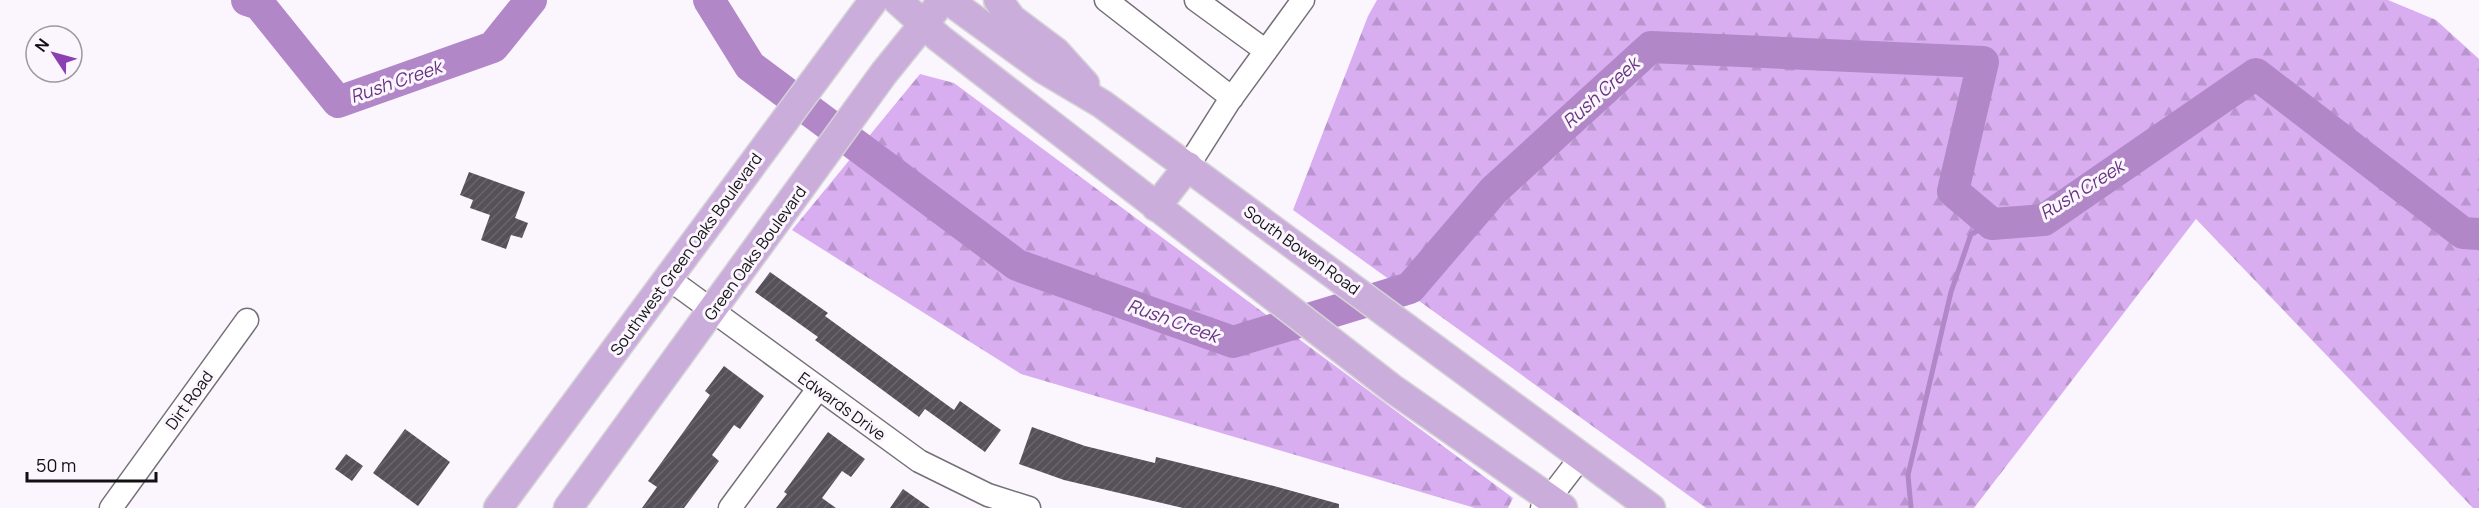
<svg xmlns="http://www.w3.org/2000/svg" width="2479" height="508" font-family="Manrope,sans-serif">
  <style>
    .forest { fill: url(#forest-firs) }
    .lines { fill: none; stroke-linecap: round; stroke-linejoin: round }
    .stream { stroke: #b187c8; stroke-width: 5 }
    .river { stroke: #b187c8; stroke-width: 32 }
    .building { fill: url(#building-hatch) }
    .minor-casing { stroke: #756f78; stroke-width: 25 }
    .major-casing { stroke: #d4d4d5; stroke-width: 31 }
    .minor { stroke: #fff; stroke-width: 22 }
    .major { stroke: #cbaddc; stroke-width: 28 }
    .labels { text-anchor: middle; stroke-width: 6; stroke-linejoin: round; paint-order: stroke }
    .street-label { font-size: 16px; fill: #121013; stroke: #fbf5fe }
    .water-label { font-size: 18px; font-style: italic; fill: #683381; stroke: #fbf5fe }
  </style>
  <defs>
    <pattern id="forest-firs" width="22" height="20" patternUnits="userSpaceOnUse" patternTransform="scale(1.5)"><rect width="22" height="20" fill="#d9aef1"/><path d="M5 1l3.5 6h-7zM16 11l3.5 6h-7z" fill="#b995ce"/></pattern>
    <pattern id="building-hatch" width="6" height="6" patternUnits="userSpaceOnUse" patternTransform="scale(1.5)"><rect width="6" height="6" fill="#565059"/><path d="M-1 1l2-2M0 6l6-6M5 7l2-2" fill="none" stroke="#6a656c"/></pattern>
  </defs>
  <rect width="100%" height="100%" fill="#fbf5fe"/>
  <path class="forest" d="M1377,0h1011l48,20 43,39v449h-6l-277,-289 -222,289h-268l-413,-298 75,-194z
    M920,74l34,9 559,415 -5,10h-33l-454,-134 -229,-144z"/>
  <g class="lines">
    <path class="stream" d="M1911,508l-3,-33 43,-183 20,-58 21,-10"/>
    <path class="river" d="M247,0l12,4 79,98 155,-55 38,-47
      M709,0l41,66 267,199 216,77 177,-54 84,-98 157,-143 332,15 -30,129 39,33 52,-4 212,-146 207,159 16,1"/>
  </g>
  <path class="building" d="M469,172l56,20 -10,26 13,5 -6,15 -11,-3 -5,14 -25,-9 9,-25 -20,-7 3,-8 -13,-5z
    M770,272l58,41 -3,3 129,94 6,-9 41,29 -16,22 -60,-43 -6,8 -104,-77 3,-3 -63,-45z
    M724,366l40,30 -24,33 -6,-4 -22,30 7,6 -35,47h-42l15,-21 -9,-6 62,-86 -5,-4z
    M1032,427l53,19 70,17 1,-6 118,29 65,18v4h-156l-119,-28 -45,-16z
    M405,429l45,33 -32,44 -45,-33z
    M828,432l37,27 -14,18 -9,-6 -20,27 14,10h-60l11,-14 -3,-2z
    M346,454l17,12 -11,15 -17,-12z
    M903,489l27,19h-40z"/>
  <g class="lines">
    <g class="minor-casing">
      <path id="minor" d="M1106,0l126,98
        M1196,0l70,51
        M1188,166l40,-63 75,-103
        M669,279l250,182 69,34 41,13
        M111,508l136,-188
        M730,508l88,-119
        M1542,508l39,-51"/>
    </g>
    <g class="major-casing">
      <path id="major" d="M897,0l42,38 454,351 170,119
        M948,0l95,69 59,35 549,404
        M998,0l14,19 44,33 29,32
        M1156,207l32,-41
        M498,508l376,-508
        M568,508l316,-435 51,-63"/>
    </g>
    <use href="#minor" class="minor"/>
    <use href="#major" class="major"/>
  </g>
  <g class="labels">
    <g class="street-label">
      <text transform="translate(1302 250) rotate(36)" y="6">South Bowen Road</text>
      <text transform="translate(755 253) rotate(-54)" y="6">Green Oaks Boulevard</text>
      <text transform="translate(686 254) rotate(-54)" y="6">Southwest Green Oaks Boulevard</text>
      <text transform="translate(189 400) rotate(-54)" y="6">Dirt Road</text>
      <text transform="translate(842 406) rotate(36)" y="6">Edwards Drive</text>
    </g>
    <g class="water-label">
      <text transform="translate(396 82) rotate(-19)" y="6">Rush Creek</text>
      <text transform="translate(1601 93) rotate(-42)" y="6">Rush Creek</text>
      <text transform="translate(2082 190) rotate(-32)" y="6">Rush Creek</text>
      <text transform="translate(1173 321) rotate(20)" y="6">Rush Creek</text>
    </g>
  </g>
  <g transform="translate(54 54) rotate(306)"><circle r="28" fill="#fbf5fe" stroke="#9e99a0" stroke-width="1.5"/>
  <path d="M0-4.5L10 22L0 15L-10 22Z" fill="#8c3fb0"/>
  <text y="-9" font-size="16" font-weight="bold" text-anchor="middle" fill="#121013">N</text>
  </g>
  <path d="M27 472v9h129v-9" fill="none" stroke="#121013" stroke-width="3"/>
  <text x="36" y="472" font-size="18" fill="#121013" stroke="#fbf5fe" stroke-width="4.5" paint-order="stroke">50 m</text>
</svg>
